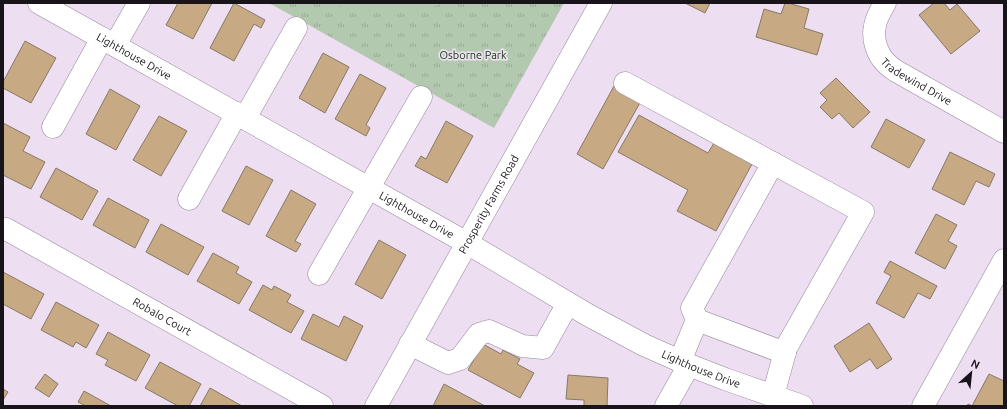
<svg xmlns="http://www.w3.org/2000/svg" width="1007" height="409" font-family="Ubuntu,sans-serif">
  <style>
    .grass { fill: url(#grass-tufts) }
    .pitch { fill: #b2c8af }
    .building { fill: #c7a983; stroke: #877968 }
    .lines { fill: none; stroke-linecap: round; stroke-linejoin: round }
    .minor-casing { stroke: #938697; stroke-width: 23 }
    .minor { stroke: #fff; stroke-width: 22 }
    .labels { text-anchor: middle; stroke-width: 3.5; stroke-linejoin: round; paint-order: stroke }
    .park-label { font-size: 11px; fill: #0c3b09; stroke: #eddef1 }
    .street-label { font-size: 11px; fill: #19141a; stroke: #eddef1 }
  </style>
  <defs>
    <pattern id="grass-tufts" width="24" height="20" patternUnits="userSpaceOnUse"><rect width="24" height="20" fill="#b2c8af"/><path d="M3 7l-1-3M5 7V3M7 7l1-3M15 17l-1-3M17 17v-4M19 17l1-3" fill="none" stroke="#98ab96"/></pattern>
  </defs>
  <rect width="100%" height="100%" fill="#eddef1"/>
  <path class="grass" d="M269,3h295l-70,125z"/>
  <path class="pitch" d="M329,3h116l-30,8 -32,1 -38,-4z"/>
  <path class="building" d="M178,3h34l-19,36 -27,-14z
    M234,3l31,17 -4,8 -7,-4 -20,37 -24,-13z
    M685,3h25l-5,10z
    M785,3h3l21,6 -5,19 19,6 -6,21 -61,-18 8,-28 17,5z
    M934,3h10l6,7 7,-6 23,27 -29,23 -32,-39z
    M25,41l31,17 -25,45 -28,-15v-6z
    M323,53l26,14 -24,46 -26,-15z
    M360,74l26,14 -20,37 4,3 -4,8 -31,-17z
    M836,78l34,34 -17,16 -14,-15 -7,6 -12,-12 7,-7 -7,-7z
    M614,86l27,15 -38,68 -26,-15z
    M110,89l30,17 -24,44 -30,-16z
    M639,115l69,38 6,-10 38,21 -36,67 -39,-20 11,-21 -70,-38z
    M159,116l28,15 -26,45 -28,-16z
    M886,119l39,21 -16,28 -38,-21z
    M446,121l27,15 -26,47 -32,-17 6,-10 5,3z
    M3,123l27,14 -7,14 22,11 -14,27 -28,-14z
    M950,152l45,22 -6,13 -13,-6 -12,24 -32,-16z
    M246,166l27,14 -24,45 -27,-14z
    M56,168l42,23 -16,29 -42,-23z
    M291,190l25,14 -21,37 6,3 -5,8 -30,-16z
    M108,198l41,22 -14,28 -42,-23z
    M936,214l21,11 -9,16 9,5 -12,23 -30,-16z
    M161,224l43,23 -16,28 -42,-23z
    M379,240l27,15 -24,44 -27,-15z
    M213,253l26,14 -3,6 16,9 -13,22 -42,-23z
    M890,261l47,25 -7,13 -12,-6 -14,25 -28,-15 15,-27 -7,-4z
    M3,272l41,22 -13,25 -28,-15z
    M263,285l9,5 2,-4 17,9 -4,7 17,9 -13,22 -42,-23z
    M56,302l43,23 -13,23 -10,-6 -3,5 -32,-17z
    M313,314l26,13 5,-11 19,10 -17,35 -45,-22z
    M869,323l23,36 -15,10 -7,-10 -20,13 -16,-26z
    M108,332l42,23 -14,26 -31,-16 3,-5 -12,-6z
    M483,344l18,10 2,-4 17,9 -3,5 17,9 -14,25 -52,-28z
    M160,362l41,22 -12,22h-11l-33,-18z
    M45,374l13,10 -9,13 -14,-9z
    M989,374l15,7v25h-37l1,-2 4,2z
    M568,375l40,3 -1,28h-23v-6l-18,-1z
    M444,384l41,22h-52z
    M210,388l32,18h-42z
    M3,389l5,3 -5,8z
    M84,391l27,15h-25l-8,-4z"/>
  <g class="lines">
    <g class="minor-casing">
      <g id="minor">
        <path id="s1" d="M39,3l428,240 121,72 56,30 45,20 36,14 77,27"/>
        <path id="s2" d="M885,3c-4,7 -9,15 -10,23 -3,13 2,28 11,37 3,3 7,6 10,8l108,61"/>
        <path d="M115,45l24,-42"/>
        <path d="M625,83l238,129 -77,136 -13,48"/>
        <path d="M245,118l51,-90"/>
        <path d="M53,127l49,-89"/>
        <path d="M189,199l48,-86"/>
        <path id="s3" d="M3,229h3l316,177"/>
        <path d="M319,274l102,-177"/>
        <path d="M697,320l88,33"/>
        <path d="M410,344l38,19 12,-4 19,-25 10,-3 33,15 21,2 25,-45"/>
        <path d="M680,361l17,-41 -5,-12 81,-145"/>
        <path id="s4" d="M376,406l225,-403"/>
        <path d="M666,406l23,-41"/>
        <path d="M923,406l81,-146"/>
      </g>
    </g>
    <use href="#minor" class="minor"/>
  </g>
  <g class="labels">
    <g class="park-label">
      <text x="473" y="59">Osborne Park</text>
    </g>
    <g class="street-label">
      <text dy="4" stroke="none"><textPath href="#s1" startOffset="109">Lighthouse Drive</textPath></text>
      <text dy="4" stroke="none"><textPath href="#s2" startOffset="101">Tradewind Drive</textPath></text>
      <text dy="4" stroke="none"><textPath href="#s4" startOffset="231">Prosperity Farms Road</textPath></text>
      <text dy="4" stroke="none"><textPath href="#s1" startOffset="433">Lighthouse Drive</textPath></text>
      <text dy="4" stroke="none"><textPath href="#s3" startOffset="182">Robalo Court</textPath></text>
      <text dy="4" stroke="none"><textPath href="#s1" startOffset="757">Lighthouse Drive</textPath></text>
    </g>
  </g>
  <rect width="1007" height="409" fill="none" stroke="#19141a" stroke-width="8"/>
  <g transform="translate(971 373) rotate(27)" stroke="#eddef1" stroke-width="3" paint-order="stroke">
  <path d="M0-3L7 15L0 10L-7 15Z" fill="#19141a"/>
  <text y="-6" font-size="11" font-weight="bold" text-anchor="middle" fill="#19141a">N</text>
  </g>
</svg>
